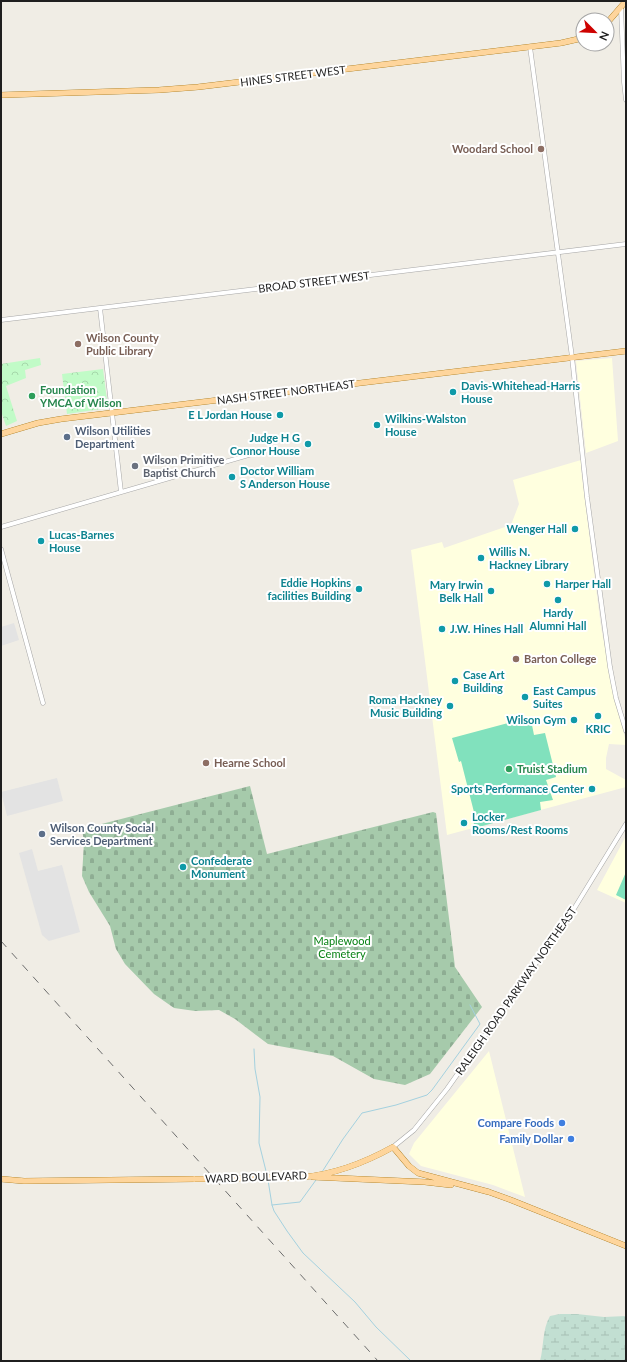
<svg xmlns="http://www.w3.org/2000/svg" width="627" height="1362" font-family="Lato,sans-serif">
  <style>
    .education { fill: #ffffdf }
    .wetland { fill: url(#wetland-marsh) }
    .cemetery { fill: url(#cemetery-stones) }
    .park { fill: url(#park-crowns) }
    .pitch { fill: #81e1bd }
    .parking { fill: #e3e3e3 }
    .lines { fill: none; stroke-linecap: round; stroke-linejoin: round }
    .stream { stroke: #a4d1df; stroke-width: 1 }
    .minor-casing { stroke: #a6a6a6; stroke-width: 5 }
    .major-casing { stroke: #9a6900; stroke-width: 6 }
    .minor { stroke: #fff; stroke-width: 4 }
    .major { stroke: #fed59c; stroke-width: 5.5 }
    .rail { stroke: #6d6d6d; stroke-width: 1; stroke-dasharray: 8 8; stroke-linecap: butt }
    .major-bridge-casing { stroke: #9a6900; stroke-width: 6; stroke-linecap: butt }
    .major-bridge { stroke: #fed59c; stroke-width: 5.5 }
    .education-dot { fill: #8d6e63; stroke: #fff; stroke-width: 1.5 }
    .culture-dot { fill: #0f9aa8; stroke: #fff; stroke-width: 1.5 }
    .leisure-dot { fill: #2e9e5b; stroke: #fff; stroke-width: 1.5 }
    .service-dot { fill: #5c6f8a; stroke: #fff; stroke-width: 1.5 }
    .worship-dot { fill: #6b7280; stroke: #fff; stroke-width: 1.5 }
    .shop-dot { fill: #3f7fe0; stroke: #fff; stroke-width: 1.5 }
    .labels { text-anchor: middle; stroke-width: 4; stroke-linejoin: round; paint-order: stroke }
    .street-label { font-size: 11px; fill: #1f1f1f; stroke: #fff }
    .education-label { font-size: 11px; font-weight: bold; fill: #785e54; stroke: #fff; text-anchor: start }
    .culture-label { font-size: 11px; font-weight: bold; fill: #0d838f; stroke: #fff; text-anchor: start }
    .leisure-label { font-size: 11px; font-weight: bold; fill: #27864d; stroke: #fff; text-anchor: start }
    .service-label { font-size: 11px; font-weight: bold; fill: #4e5e75; stroke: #fff; text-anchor: start }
    .worship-label { font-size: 11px; font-weight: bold; fill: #5b616d; stroke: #fff; text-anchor: start }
    .park-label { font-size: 11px; fill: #088214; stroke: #fff }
    .shop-label { font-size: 11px; font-weight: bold; fill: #366cbe; stroke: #fff; text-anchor: end }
  </style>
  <defs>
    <pattern id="wetland-marsh" width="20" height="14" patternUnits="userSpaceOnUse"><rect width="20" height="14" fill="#c2dfd2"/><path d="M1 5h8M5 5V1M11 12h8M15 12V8" fill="none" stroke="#a6bfb4"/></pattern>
    <pattern id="cemetery-stones" width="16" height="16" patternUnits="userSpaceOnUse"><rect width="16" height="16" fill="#a6caab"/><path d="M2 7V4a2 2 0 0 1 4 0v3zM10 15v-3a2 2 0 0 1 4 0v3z" fill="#8ead93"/></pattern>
    <pattern id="park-crowns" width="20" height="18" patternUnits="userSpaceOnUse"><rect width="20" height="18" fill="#c1fbc7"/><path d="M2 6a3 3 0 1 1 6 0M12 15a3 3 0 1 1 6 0" fill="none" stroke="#a5d7aa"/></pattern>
  </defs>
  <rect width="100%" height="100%" fill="#f0ede5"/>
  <path class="education" d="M612,358l6,83 -32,12 -10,-92z
    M581,460v10l20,157 12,64 13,51v3l-17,-1 -3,14v11l20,11v7l-179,48 -36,-285 31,-8 2,6 67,-23 8,-21 -6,-24z
    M626,836v67l-29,-13z
    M489,1051l36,146 -32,-12 -72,-19 -12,-12 5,-11z"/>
  <path class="wetland" d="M560,1314h17l27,3 22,-1v45h-86c4,-15 2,-31 10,-45z"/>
  <path class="cemetery" d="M250,786l17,68 166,-42 3,1 19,154 27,40 -52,67 -25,11 -31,-6 -41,-23 -65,-12 -33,-25 -16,-9 -24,1 -21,-3 -20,-14 -29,-30 -9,-15 -6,-23 -21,-34 -7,-16 2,-34 -2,-13z"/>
  <path class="park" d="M40,358l1,7 -16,5 1,8 -20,8 11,35 -11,5 -5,-15v-47z
    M103,369l5,39 -41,6 -5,-40z"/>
  <path class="pitch" d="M519,720v3l12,-3 3,15 11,-2 11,44 -10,3 7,20 -13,2 1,8 -66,18 -3,-11 3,-1 -14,-55 -2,1 -7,-24z
    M626,872v28l-10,-5z"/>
  <path class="parking" d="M14,623l5,17 -18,6v-19z
    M57,778l6,23 -56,15 -6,-24z
    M32,849l6,22 24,-6 18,67 -31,9 -7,-6 -23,-82z"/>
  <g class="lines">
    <path class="stream" d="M254,1049l1,20 5,28 -1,46 8,32
      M322,1172l21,-33 19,-26 34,-8 31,-10 5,-5 48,-66 -10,-19
      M268,1180l4,25 2,6 13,20 16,22 52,49 21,25 35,34
      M272,1205l28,-3 16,-22"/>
    <g class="minor-casing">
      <path id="minor" d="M621,8l3,74 2,18
        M530,47l42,310 15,140 23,170 6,31 10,33
        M100,308l21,184
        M1,320l625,-76
        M1,527l255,-74
        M1,549l42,154
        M393,1147l21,-17 33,-41 125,-177 54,-88"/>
    </g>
    <g class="major-casing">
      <path id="major" d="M607,23l19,-22
        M1,95l158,-5 39,-3 363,-44 22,-5
        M1,434l37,-11 23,-4 565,-68
        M313,1177l112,5 26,3
        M1,1179l23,2 171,-2
        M227,1179c26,-2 51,-1 77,-2 31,-3 62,-15 89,-30l16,19 9,7 71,19 22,8 115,46"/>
    </g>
    <use href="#minor" class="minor"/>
    <use href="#major" class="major"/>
    <path class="rail" d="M1,941l377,420"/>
    <g class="major-bridge-casing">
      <path id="major-bridge" d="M195,1179h32"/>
    </g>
    <use href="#major-bridge" class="major-bridge"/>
  </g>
  <g class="education-dot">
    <circle cx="541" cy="149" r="4"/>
    <circle cx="78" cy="344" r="4"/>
    <circle cx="516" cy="659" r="4"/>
    <circle cx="206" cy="763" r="4"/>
  </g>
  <g class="culture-dot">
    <circle cx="453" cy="392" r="4"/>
    <circle cx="280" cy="415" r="4"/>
    <circle cx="377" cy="425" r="4"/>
    <circle cx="308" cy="444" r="4"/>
    <circle cx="232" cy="477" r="4"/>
    <circle cx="575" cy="529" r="4"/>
    <circle cx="41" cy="541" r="4"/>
    <circle cx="481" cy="558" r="4"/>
    <circle cx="547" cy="584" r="4"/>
    <circle cx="359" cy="589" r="4"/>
    <circle cx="491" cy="591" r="4"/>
    <circle cx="558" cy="600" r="4"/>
    <circle cx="442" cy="629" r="4"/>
    <circle cx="455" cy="681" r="4"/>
    <circle cx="525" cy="697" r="4"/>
    <circle cx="450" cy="706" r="4"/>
    <circle cx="598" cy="716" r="4"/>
    <circle cx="574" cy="720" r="4"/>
    <circle cx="592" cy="789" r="4"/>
    <circle cx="464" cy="823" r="4"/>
    <circle cx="183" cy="867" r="4"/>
  </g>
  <g class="leisure-dot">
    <circle cx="32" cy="396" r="4"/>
    <circle cx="509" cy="769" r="4"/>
  </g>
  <g class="service-dot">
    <circle cx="67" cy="437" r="4"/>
    <circle cx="42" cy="834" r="4"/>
  </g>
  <circle class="worship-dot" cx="135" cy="466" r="4"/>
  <g class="shop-dot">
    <circle cx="562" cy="1123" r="4"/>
    <circle cx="571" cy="1139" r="4"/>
  </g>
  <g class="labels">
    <g class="street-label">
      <text transform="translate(293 76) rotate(-7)" y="4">HINES STREET WEST</text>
      <text transform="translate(314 282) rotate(-7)" y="4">BROAD STREET WEST</text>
      <text transform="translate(286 392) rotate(-7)" y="4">NASH STREET NORTHEAST</text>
      <text transform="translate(516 991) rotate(-55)" y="4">RALEIGH ROAD PARKWAY NORTHEAST</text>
      <text transform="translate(256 1177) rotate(-2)" y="4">WARD BOULEVARD</text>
    </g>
    <g class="education-label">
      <text x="533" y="153" text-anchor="end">Woodard School</text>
      <text x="86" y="342">Wilson County<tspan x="86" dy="13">Public Library</tspan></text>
      <text x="524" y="663">Barton College</text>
      <text x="214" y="767">Hearne School</text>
    </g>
    <g class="culture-label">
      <text x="461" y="390">Davis-Whitehead-Harris<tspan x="461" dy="13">House</tspan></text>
      <text x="272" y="419" text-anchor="end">E L Jordan House</text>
      <text x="385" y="423">Wilkins-Walston<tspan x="385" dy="13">House</tspan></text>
      <text x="300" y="442" text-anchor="end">Judge H G<tspan x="300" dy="13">Connor House</tspan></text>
      <text x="240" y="475">Doctor William<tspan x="240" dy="13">S Anderson House</tspan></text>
      <text x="567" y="533" text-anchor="end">Wenger Hall</text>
      <text x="49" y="539">Lucas-Barnes<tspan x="49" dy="13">House</tspan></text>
      <text x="489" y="556">Willis N.<tspan x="489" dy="13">Hackney Library</tspan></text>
      <text x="351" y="587" text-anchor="end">Eddie Hopkins<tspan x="351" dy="13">facilities Building</tspan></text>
      <text x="555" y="588">Harper Hall</text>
      <text x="483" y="589" text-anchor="end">Mary Irwin<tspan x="483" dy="13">Belk Hall</tspan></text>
      <text x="558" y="617" text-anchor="middle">Hardy<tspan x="558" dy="13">Alumni Hall</tspan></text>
      <text x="450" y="633">J.W. Hines Hall</text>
      <text x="463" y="679">Case Art<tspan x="463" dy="13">Building</tspan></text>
      <text x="533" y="695">East Campus<tspan x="533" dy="13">Suites</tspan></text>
      <text x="442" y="704" text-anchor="end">Roma Hackney<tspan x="442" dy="13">Music Building</tspan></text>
      <text x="566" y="724" text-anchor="end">Wilson Gym</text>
      <text x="598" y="733" text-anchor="middle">KRIC</text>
      <text x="584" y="793" text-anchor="end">Sports Performance Center</text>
      <text x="472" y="821">Locker<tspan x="472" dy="13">Rooms/Rest Rooms</tspan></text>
      <text x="191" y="865">Confederate<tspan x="191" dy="13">Monument</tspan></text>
    </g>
    <g class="leisure-label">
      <text x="40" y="394">Foundation<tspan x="40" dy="13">YMCA of Wilson</tspan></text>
      <text x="517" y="773">Truist Stadium</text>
    </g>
    <g class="service-label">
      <text x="75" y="435">Wilson Utilities<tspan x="75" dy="13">Department</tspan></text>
      <text x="50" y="832">Wilson County Social<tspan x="50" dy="13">Services Department</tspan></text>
    </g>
    <g class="worship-label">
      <text x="143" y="464">Wilson Primitive<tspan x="143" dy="13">Baptist Church</tspan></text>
    </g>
    <g class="park-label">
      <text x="342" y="945">Maplewood<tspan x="342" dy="13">Cemetery</tspan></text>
    </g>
    <g class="shop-label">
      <text x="554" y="1127">Compare Foods</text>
      <text x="563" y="1143">Family Dollar</text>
    </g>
  </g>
  <rect width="627" height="1362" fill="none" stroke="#1f1f1f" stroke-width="4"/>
  <g transform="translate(595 32) rotate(114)"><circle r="19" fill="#ffffff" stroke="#a5a5a5"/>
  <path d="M0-3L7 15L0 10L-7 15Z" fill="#ce0200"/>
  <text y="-6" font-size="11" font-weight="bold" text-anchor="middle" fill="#1f1f1f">N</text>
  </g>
</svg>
